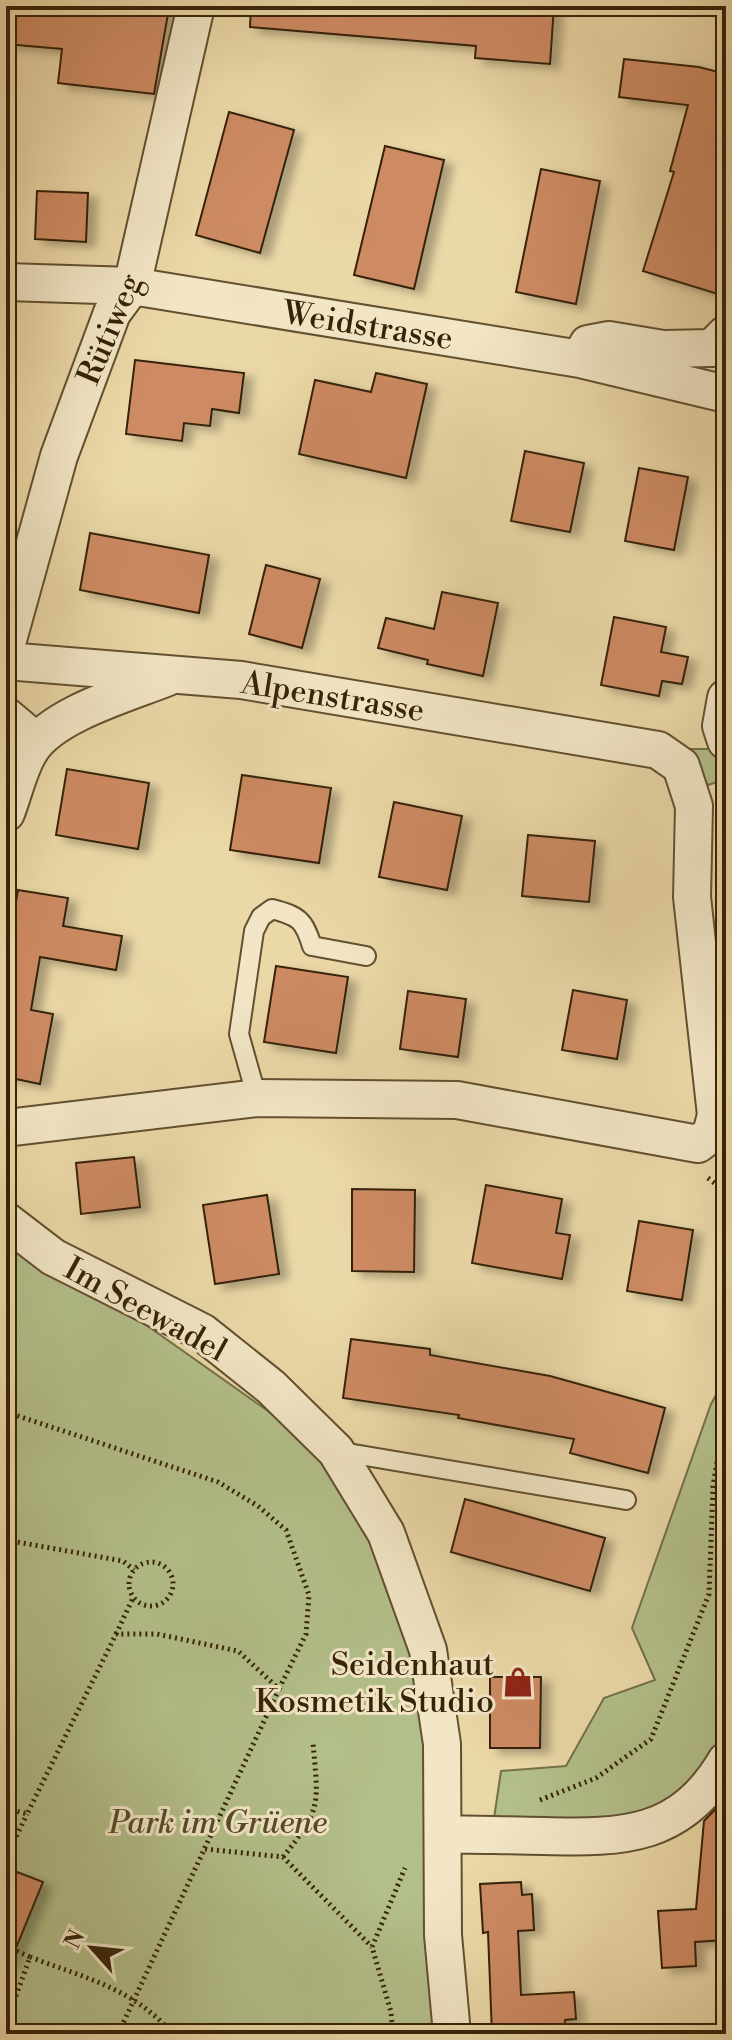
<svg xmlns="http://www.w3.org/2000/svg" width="732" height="2040" font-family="'Libre Bodoni',serif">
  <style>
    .green { fill: #b3bf8a; stroke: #747149; stroke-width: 2 }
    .building { fill: #cd8a64; stroke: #352308; stroke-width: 2; filter: url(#shadow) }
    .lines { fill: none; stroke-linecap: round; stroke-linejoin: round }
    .service-casing { stroke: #625030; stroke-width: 22 }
    .minor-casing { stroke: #625030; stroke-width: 40 }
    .path { stroke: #352308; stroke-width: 5; stroke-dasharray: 2 4; stroke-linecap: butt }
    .service { stroke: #f2e6c6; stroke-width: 18 }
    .minor { stroke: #f2e6c6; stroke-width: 36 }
    .labels { text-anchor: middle; stroke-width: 6; stroke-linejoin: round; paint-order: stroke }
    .street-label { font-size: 32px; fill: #352308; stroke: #f2e6c6 }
    .poi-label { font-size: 32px; fill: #352308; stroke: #f2e6c6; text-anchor: end }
    .park-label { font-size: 32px; font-style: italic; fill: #544a28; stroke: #f2e6c6 }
  </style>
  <defs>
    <filter id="shadow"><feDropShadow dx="9" dy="5" stdDeviation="4" flood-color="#0004"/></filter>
  </defs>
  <rect width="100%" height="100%" fill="#ebd8a7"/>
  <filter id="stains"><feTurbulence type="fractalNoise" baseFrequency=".0025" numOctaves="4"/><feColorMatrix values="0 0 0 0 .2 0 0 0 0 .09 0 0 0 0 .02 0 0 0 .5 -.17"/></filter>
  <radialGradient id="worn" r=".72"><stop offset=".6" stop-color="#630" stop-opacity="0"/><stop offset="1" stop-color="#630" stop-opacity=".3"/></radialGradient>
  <path class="green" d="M679,749h38l9,11v19l-18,6z
    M6,1226l354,250 66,171 9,387h-429z
    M726,1378v412l-3,10 -82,25h-148l8,-54 65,-5 38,-68 51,-18 -23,-52 79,-224z"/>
  <path class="building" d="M6,6l163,2 -15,86 -96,-11 4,-34 -56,-5z
    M251,6h303l-4,58 -75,-6 1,-12 -226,-19z
    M624,59l75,8 27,7v196l-8,24 -75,-23 31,-99 -4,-1 18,-66 -69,-8z
    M229,112l65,18 -34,123 -64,-18z
    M385,146l59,14 -30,129 -60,-14z
    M541,169l59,12 -24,123 -60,-12z
    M37,191l51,2 -2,49 -51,-3z
    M135,360l109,13 -5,40 -27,-4 -2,17 -26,-3 -2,18 -56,-7z
    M376,373l51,11 -21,94 -107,-24 16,-74 56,12z
    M525,451l59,12 -14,69 -59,-11z
    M639,468l49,9 -14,73 -49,-9z
    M90,533l119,22 -10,58 -119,-23z
    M266,565l54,14 -18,69 -53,-14z
    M442,592l56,11 -15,73 -56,-12 1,-4 -50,-12 8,-30 48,11z
    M614,617l52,10 -5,25 27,5 -6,27 -20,-3 -3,15 -58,-11z
    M67,769l82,14 -11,66 -82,-14z
    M242,775l89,13 -12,75 -89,-13z
    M394,802l68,14 -15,74 -68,-13z
    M528,835l67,6 -6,61 -67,-6z
    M18,890l50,8 -5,28 59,10 -6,34 -76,-13 -9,53 22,4 -13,70 -34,-7v-118z
    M276,966l72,11 -12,76 -72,-11z
    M573,990l54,10 -10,59 -55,-9z
    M408,991l58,8 -8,58 -58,-8z
    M134,1157l6,50 -59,7 -5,-51z
    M486,1185l76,14 -6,34 14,2 -8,44 -90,-16z
    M352,1189l63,1 -1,82 -62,-1z
    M267,1195l12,79 -64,10 -12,-79z
    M639,1221l54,9 -11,70 -55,-9z
    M351,1339l79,10v6l120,21 115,32 -17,65 -78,-20 4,-14 -116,-21 1,-3 -116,-17z
    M465,1499l140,39 -15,53 -139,-39z
    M490,1677h51l-1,71h-50z
    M722,1802l4,1v137l-31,2 1,24 -34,2 -4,-57 38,-2 8,-88z
    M17,1872l26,10 -36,88 -1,-73z
    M521,1882l1,13 10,-1 2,36 -16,1 3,64 53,-3 2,27 -11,1 1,14h-74l-4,-102 -5,1 -3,-49z"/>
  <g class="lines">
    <g class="service-casing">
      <path id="service" d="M257,1098l-18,-64 15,-103 7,-14 11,-8c27,7 32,11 40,37l54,10
        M336,1451l290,49"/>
    </g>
    <g class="minor-casing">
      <path id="minor" d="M6,282l126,4 448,73 146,35
        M580,359l8,-15 21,-4 54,9 49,-1 14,-14
        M6,647l53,-191 53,-143 20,-27 64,-280
        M6,661l235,19 417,70 23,16 13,40 -2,91 24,218 -5,19 -13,10 -241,-44 -200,-2 -251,30
        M726,698l-5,28 5,15
        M6,716l19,16 5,19
        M6,813c8,-20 13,-46 25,-64 24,-36 98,-56 137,-72
        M6,1221l47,36 149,75 69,55 65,64 50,82 42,117 14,94 1,191 9,99
        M444,1834c33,1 67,1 100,2 80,2 137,1 182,-75"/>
    </g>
    <path class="path" d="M708,1178l18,14
      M6,1412l212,70 40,24 28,24 23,65 -3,39 -27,55
      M6,1540l117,21 11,9
      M129 1584a22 22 0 1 1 44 0a22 22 0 1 1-44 0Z
      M116,1634l17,-36
      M540,1800l56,-22 55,-39 58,-145 4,-108 13,-77
      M6,1808l21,6 89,-180h41l81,17 41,38 -161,345
      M205,1849l78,8 89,90
      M283,1857c40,-50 35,-53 30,-115
      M6,1858l21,-44
      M6,1946l24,11 -24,67
      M30,1957c55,21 103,31 143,77
      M393,2034l-2,-22 -19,-65 33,-79"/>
    <use href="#service" class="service"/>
    <use href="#minor" class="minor"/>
  </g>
  <defs>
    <g id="shop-bare" transform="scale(2.4)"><path d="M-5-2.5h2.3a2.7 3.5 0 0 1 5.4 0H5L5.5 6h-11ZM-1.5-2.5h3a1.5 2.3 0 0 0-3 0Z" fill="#8f2418" stroke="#f2e6c6" stroke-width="2.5" paint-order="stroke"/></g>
  </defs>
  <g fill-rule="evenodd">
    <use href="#shop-bare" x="518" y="1682"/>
  </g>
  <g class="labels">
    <g class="street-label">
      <text transform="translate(368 325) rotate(9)" y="11">Weidstrasse</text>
      <text transform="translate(109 329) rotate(-67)" y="11">Rütiweg</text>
      <text transform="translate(333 696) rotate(9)" y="11">Alpenstrasse</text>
      <text transform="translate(146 1309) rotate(29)" y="11">Im Seewadel</text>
    </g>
    <g class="poi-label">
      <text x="494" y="1675">Seidenhaut<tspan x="494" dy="37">Kosmetik Studio</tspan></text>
    </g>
    <g class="park-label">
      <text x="218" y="1833">Park im Grüene</text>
    </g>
  </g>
  <rect width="732" height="2040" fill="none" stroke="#ebd8a7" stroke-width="32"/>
  <rect x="8" y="8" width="716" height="2024" fill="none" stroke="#352308" stroke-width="4"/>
  <rect x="16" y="16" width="700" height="2008" fill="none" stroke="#352308" stroke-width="2"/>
  <g transform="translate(92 1948) rotate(297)" stroke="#f2e6c6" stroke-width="6" paint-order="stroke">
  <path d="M0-6L14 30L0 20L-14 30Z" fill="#352308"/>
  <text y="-12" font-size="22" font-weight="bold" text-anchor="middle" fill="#352308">N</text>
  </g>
  <rect width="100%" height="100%" filter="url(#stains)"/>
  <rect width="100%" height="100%" fill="url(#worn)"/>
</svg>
